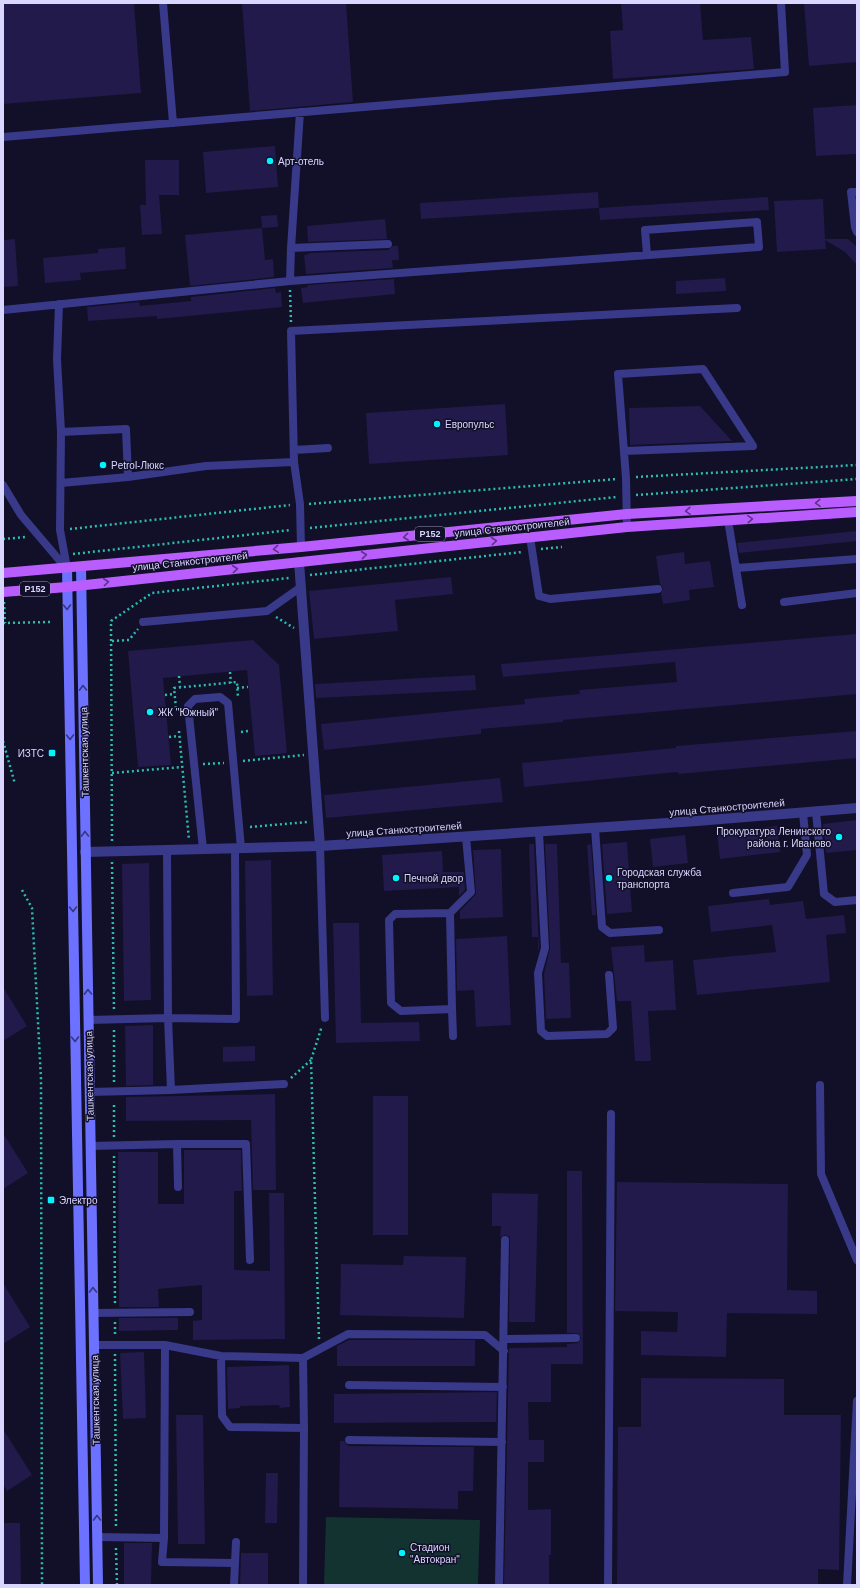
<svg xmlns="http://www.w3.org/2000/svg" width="860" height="1588" font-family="Helvetica,sans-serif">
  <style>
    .green { fill: #123330 }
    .building { fill: #211a4a }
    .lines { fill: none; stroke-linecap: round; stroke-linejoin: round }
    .path { stroke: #2bbeae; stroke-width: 2.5; stroke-dasharray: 2 3; stroke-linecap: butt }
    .service { stroke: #383989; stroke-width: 8 }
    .minor { stroke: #383989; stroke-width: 10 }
    .secondary { stroke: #6d71ff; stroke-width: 10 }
    .primary { stroke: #ba5dff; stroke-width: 10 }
    .oneway { stroke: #5e3289 }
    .oneway2 { stroke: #36367e }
    .poi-dot { fill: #02f3ff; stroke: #120f28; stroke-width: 1.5 }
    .labels { text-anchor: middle; stroke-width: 3; stroke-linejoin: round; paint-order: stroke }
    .shield { fill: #120f28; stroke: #9d9abe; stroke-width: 1 }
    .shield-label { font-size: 9px; font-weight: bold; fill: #d9d6ff }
    .poi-label { font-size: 10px; fill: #d9d6ff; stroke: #120f28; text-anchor: start }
    .street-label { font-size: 10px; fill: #d9d6ff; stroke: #120f28 }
  </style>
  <rect width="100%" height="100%" fill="#120f28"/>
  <path class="green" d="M326,1517l154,3 -2,65h-154z"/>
  <path class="building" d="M3,3h131l7,90 -138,11z
    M242,3h104l7,99 -103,9z
    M621,3h79l3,37 48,-3 3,32 -141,10 -3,-48 13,-1z
    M804,3h53v59l-48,4z
    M857,105v49l-41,2 -3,-48z
    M275,146l3,41 -72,6 -3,-41z
    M145,160h34v35h-20l3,39 -20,1 -2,-30h6z
    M598,192l1,16 -178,11 -1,-16z
    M768,197l1,13 -169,10 -1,-12z
    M823,199l2,40h23l9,8v18l-12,-13 -20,-12 1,9 -49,3 -3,-51z
    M277,215l1,12 -16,1 -1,-12z
    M385,219l2,20 -79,3 -1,-16z
    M262,228l3,32 8,-1 1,18 -84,9 -5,-51z
    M15,239l3,47 -15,1v-47z
    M393,246h5l1,14h-7l1,8 -87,6 -2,-19 5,-1v-1l79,-3z
    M125,247l1,22 -46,4 1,7 -36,3 -2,-25 55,-5v-4z
    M725,278l1,13 -50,3v-13z
    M394,279l1,15 -92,9 -2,-15 7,-1 -1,-2z
    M275,288l1,5 5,-1 1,15 -125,12v-3l-69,5 -1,-14 52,-5 1,4 51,-5v-4z
    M505,404l3,51 -139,9 -3,-51z
    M700,406l32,35 -102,4 -1,-37z
    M857,531v10l-118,12 -2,-10z
    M684,552l1,12 25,-3 4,26 -25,3 1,10 -27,4 -2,-11 2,-5 -3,-4 -4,-28z
    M451,577l2,17 -58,6 3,31 -84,8 -5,-48z
    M857,634v60l-294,26v2l-82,7v5l-157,16 -3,-26 204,-20 -1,-5 56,-5 -1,-4 98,-8 -2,-20 -172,15 -2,-13z
    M253,640l26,25 8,88 -32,3 -8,-86 -84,8 8,87 -33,2 -10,-116z
    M475,675l1,15 -160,8 -1,-14z
    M857,731v27l-179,16v-2l-154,15 -2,-24 154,-15v-2z
    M500,778l3,24 -177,16 -2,-23z
    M857,820v30l-31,3 -3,-29z
    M777,826l3,26 -60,7 -3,-26z
    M685,835l3,28 -35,4 -3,-28z
    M627,842l5,70 -25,2 -5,-70z
    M529,844h5l5,103 -1,5v-15h-6z
    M545,844h12l4,119h8l2,55 -25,1 -2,-45 6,-26z
    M591,844l5,71h-4l-5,-70z
    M501,849l2,68 -43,2v-8l16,-17 -3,-44z
    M442,851l1,21h21l1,18 -6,6v-9l-75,4 -2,-36z
    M271,860l2,135 -26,1 -2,-135z
    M149,863l2,137 -27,1 -2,-137z
    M769,899l1,6 33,-4 3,18 38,-4 2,18 -20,2 4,47 -133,13 -4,-35 83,-8 -4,-27 -61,7 -3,-26z
    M333,923h26l2,100 58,-1 1,19 -84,2z
    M507,936l4,89 -35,2 -2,-37 -17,1 -1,-52z
    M644,945l1,17 28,-2 3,50 -28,1 3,50h-16l-4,-60h-14l-6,-54z
    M3,987l24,39 -24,15z
    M153,1025v60l-27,1 -1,-60z
    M255,1046v15l-32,1v-15z
    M275,1094l1,96h-23l-2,-70 -125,1v-24z
    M373,1096h35v139h-35z
    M3,1133l25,40 -25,16z
    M184,1150h57l1,41h-8v79l36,1 -1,-78h15l1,146 -92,1v-19l9,-1v-35l-44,4 1,18h-40l-1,-155h40v52h26z
    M567,1171h15l1,193h-32v38h-23l1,38h15v22h-16v48l23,-1v46h-2v30h-45l5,-237 58,-1v-3l11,-1 3,-5 -3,-5h-11z
    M617,1182l171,2 -1,106 30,1v23l-90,-1 -1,44 -85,-2v-24l36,1 1,-20 -63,-1z
    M492,1193l46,1 -3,128h-26l1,-82v-3l-5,-2 -5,2 1,-11h-9z
    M404,1256l62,1 -2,61 -124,-3 1,-51 62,1z
    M3,1283l27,44 -27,17z
    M119,1318h59v12l-59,1z
    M349,1340h126v26h-138v-20z
    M144,1352l2,66 -23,1 -3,-66z
    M289,1365l1,42 -10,1 -1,-3 -39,1v2l-12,1 -1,-42z
    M641,1378l143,1v36h57l-2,155 -21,-1v16h-201l1,-158h23z
    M497,1392l-1,39v-9l-162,1v-29z
    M176,1415h27l2,129h-27z
    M3,1429l29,46 -25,16 -4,-7z
    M340,1441h4l2,3 3,2 125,1 -1,44h-15v18l-119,-2z
    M266,1473h12l-1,50h-12z
    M3,1523h17l1,61 -18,1z
    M124,1543h28l-1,42h-27z
    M241,1553h27v32h-28z"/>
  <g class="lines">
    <path class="path" d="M290,290l1,33
      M636,477l221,-12
      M636,495l221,-16
      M309,504l308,-25
      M310,528l307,-31
      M70,529l220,-24
      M3,539l23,-2
      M541,549l21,-2
      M73,554l218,-24
      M310,575l212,-23
      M4,602l1,21
      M276,617l18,11
      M3,623l47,-1
      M112,641l17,-1 9,-11
      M230,672l1,11
      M179,676l1,11
      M237,688l11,-1
      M165,695l10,-1
      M176,708l-2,-20 63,-6 1,16
      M179,731l10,109
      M241,732l7,-1
      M169,737l10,-1
      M3,741l12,43
      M243,761l61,-6
      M203,764l21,-1
      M112,773l70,-6
      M250,827l57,-5
      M112,841l-1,-220 41,-28 137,-15
      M112,862l2,149
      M22,890l10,18 9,171 1,506
      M114,1030v53
      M291,1078l20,-18
      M114,1137v-35
      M114,1156l1,147
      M115,1322v15
      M319,1339l-8,-279 11,-34
      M115,1354l1,175
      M116,1548l1,37"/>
    <path class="service" d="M163,3l10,120
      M3,137l782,-65 -4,-69
      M857,192h-6l4,35 2,5
      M291,248l97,-4
      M290,281l1,-33 9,-136
      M59,304l-2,55 4,73 -1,98 7,38
      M3,310l287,-29 469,-34 -2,-25 -112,8 2,25
      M61,432l65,-3 2,48
      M294,450l34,-2
      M624,451l129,-5 -50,-77 -85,5 8,104 1,49
      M61,483l67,-6 78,-11 88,-4
      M3,485l18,30 45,53
      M728,520l14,85
      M530,537l9,59 11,3 108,-10
      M301,547l-1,-43 -6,-42 -3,-131 446,-23
      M736,568l121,-9
      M784,602l73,-9
      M143,622l124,-11 34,-24
      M816,812l8,82 11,8 22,-2
      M595,828l7,99 8,6 49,-3
      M539,832l6,116 -7,25 3,58 6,5 60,-2 6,-6 -4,-53
      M320,846l5,172
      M203,849l-15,-143 7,-7 25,-2 8,6 13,145
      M733,893l55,-6 19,-32 -4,-42
      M450,913l2,96 -51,2 -10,-8 -2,-83 6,-6 55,-1 21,-21 -5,-55
      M452,1009l1,27
      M88,1020l80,-2 68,1 -1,-171
      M820,1085l1,89 36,86
      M171,1090l113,-6
      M89,1092l82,-2 -3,-72 -1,-168
      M177,1144h69l4,116
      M90,1146l87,-2 1,43
      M93,1313l97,-1
      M504,1339l72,-1
      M94,1345h71l-1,193 -2,24 73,1 -1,22
      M165,1345l56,11 82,2 45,-24 137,1 19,16
      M221,1356l1,60 8,11 74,1 -1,157
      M303,1358l1,70
      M349,1385l154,2
      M349,1440l153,2
      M97,1537l67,1
      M235,1563l1,-21
      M499,1585l6,-345
      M608,1585l3,-471
      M847,1585l10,-184"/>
    <path class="minor" d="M299,562l21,284
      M85,852l235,-6 377,-25 160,-13"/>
    <path class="secondary" d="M81,567l17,1018
      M67,568l18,1017"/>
    <path class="primary" d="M3,573l298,-26 326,-33 230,-13
      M3,592l64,-5 560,-60 230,-15"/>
  </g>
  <defs><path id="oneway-chevron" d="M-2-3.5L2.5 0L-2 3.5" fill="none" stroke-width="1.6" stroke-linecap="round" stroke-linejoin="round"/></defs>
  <g class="oneway">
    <use href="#oneway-chevron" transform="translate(818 503) rotate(177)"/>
    <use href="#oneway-chevron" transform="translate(688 511) rotate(177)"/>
    <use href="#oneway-chevron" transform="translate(750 519) rotate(-4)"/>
    <use href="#oneway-chevron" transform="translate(406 537) rotate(174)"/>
    <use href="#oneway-chevron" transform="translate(494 541) rotate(-6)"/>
    <use href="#oneway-chevron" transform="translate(276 549) rotate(175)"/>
    <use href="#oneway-chevron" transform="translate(364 555) rotate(-6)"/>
    <use href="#oneway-chevron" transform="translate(235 569) rotate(-6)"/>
    <use href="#oneway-chevron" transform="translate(106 582) rotate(-6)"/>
  </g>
  <g class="oneway2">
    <use href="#oneway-chevron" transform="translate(67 607) rotate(89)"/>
    <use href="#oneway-chevron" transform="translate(83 688) rotate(-91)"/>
    <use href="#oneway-chevron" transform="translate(70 737) rotate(89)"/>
    <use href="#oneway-chevron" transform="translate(85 834) rotate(-91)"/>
    <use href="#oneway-chevron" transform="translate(73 909) rotate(89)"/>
    <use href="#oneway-chevron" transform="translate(88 992) rotate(-91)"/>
    <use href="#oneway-chevron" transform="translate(75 1039) rotate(89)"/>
    <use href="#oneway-chevron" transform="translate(93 1290) rotate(-91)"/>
    <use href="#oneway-chevron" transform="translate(97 1518) rotate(-91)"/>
  </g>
  <g class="poi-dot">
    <circle cx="270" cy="161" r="4"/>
    <circle cx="437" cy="424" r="4"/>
    <circle cx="103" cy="465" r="4"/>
    <circle cx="150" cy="712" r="4"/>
    <rect x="48" y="749" width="8" height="8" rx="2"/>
    <circle cx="839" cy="837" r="4"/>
    <circle cx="396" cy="878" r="4"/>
    <circle cx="609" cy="878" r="4"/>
    <rect x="47" y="1196" width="8" height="8" rx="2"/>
    <circle cx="402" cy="1553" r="4"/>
  </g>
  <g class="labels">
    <g class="shield">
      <rect x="415" y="527" width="30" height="14" rx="3"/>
      <rect x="20" y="582" width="30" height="14" rx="3"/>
    </g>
    <g class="shield-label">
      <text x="430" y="537">Р152</text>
      <text x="35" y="592">Р152</text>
    </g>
    <g class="poi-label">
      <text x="278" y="165">Арт-отель</text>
      <text x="445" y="428">Европульс</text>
      <text x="111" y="469">Petrol-Люкс</text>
      <text x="158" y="716">ЖК "Южный"</text>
      <text x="44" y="757" text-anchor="end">ИЗТС</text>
      <text x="831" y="835" text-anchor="end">Прокуратура Ленинского<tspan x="831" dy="12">района г. Иваново</tspan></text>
      <text x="617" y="876">Городская служба<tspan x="617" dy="12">транспорта</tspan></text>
      <text x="404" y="882">Печной двор</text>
      <text x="59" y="1204">Электро</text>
      <text x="410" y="1551">Стадион<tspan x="410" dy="12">"Автокран"</tspan></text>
    </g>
    <g class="street-label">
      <text transform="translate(512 527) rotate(-6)" y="4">улица Станкостроителей</text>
      <text transform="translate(190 561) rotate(-6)" y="4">улица Станкостроителей</text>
      <text transform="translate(84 752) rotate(-91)" y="4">Ташкентская улица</text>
      <text transform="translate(727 807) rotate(-5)" y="4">улица Станкостроителей</text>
      <text transform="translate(404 829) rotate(-4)" y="4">улица Станкостроителей</text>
      <text transform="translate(89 1076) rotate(-91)" y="4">Ташкентская улица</text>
      <text transform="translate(95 1400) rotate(-91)" y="4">Ташкентская улица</text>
    </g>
  </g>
  <rect width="860" height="1588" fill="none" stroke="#d9d6ff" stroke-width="8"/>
</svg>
